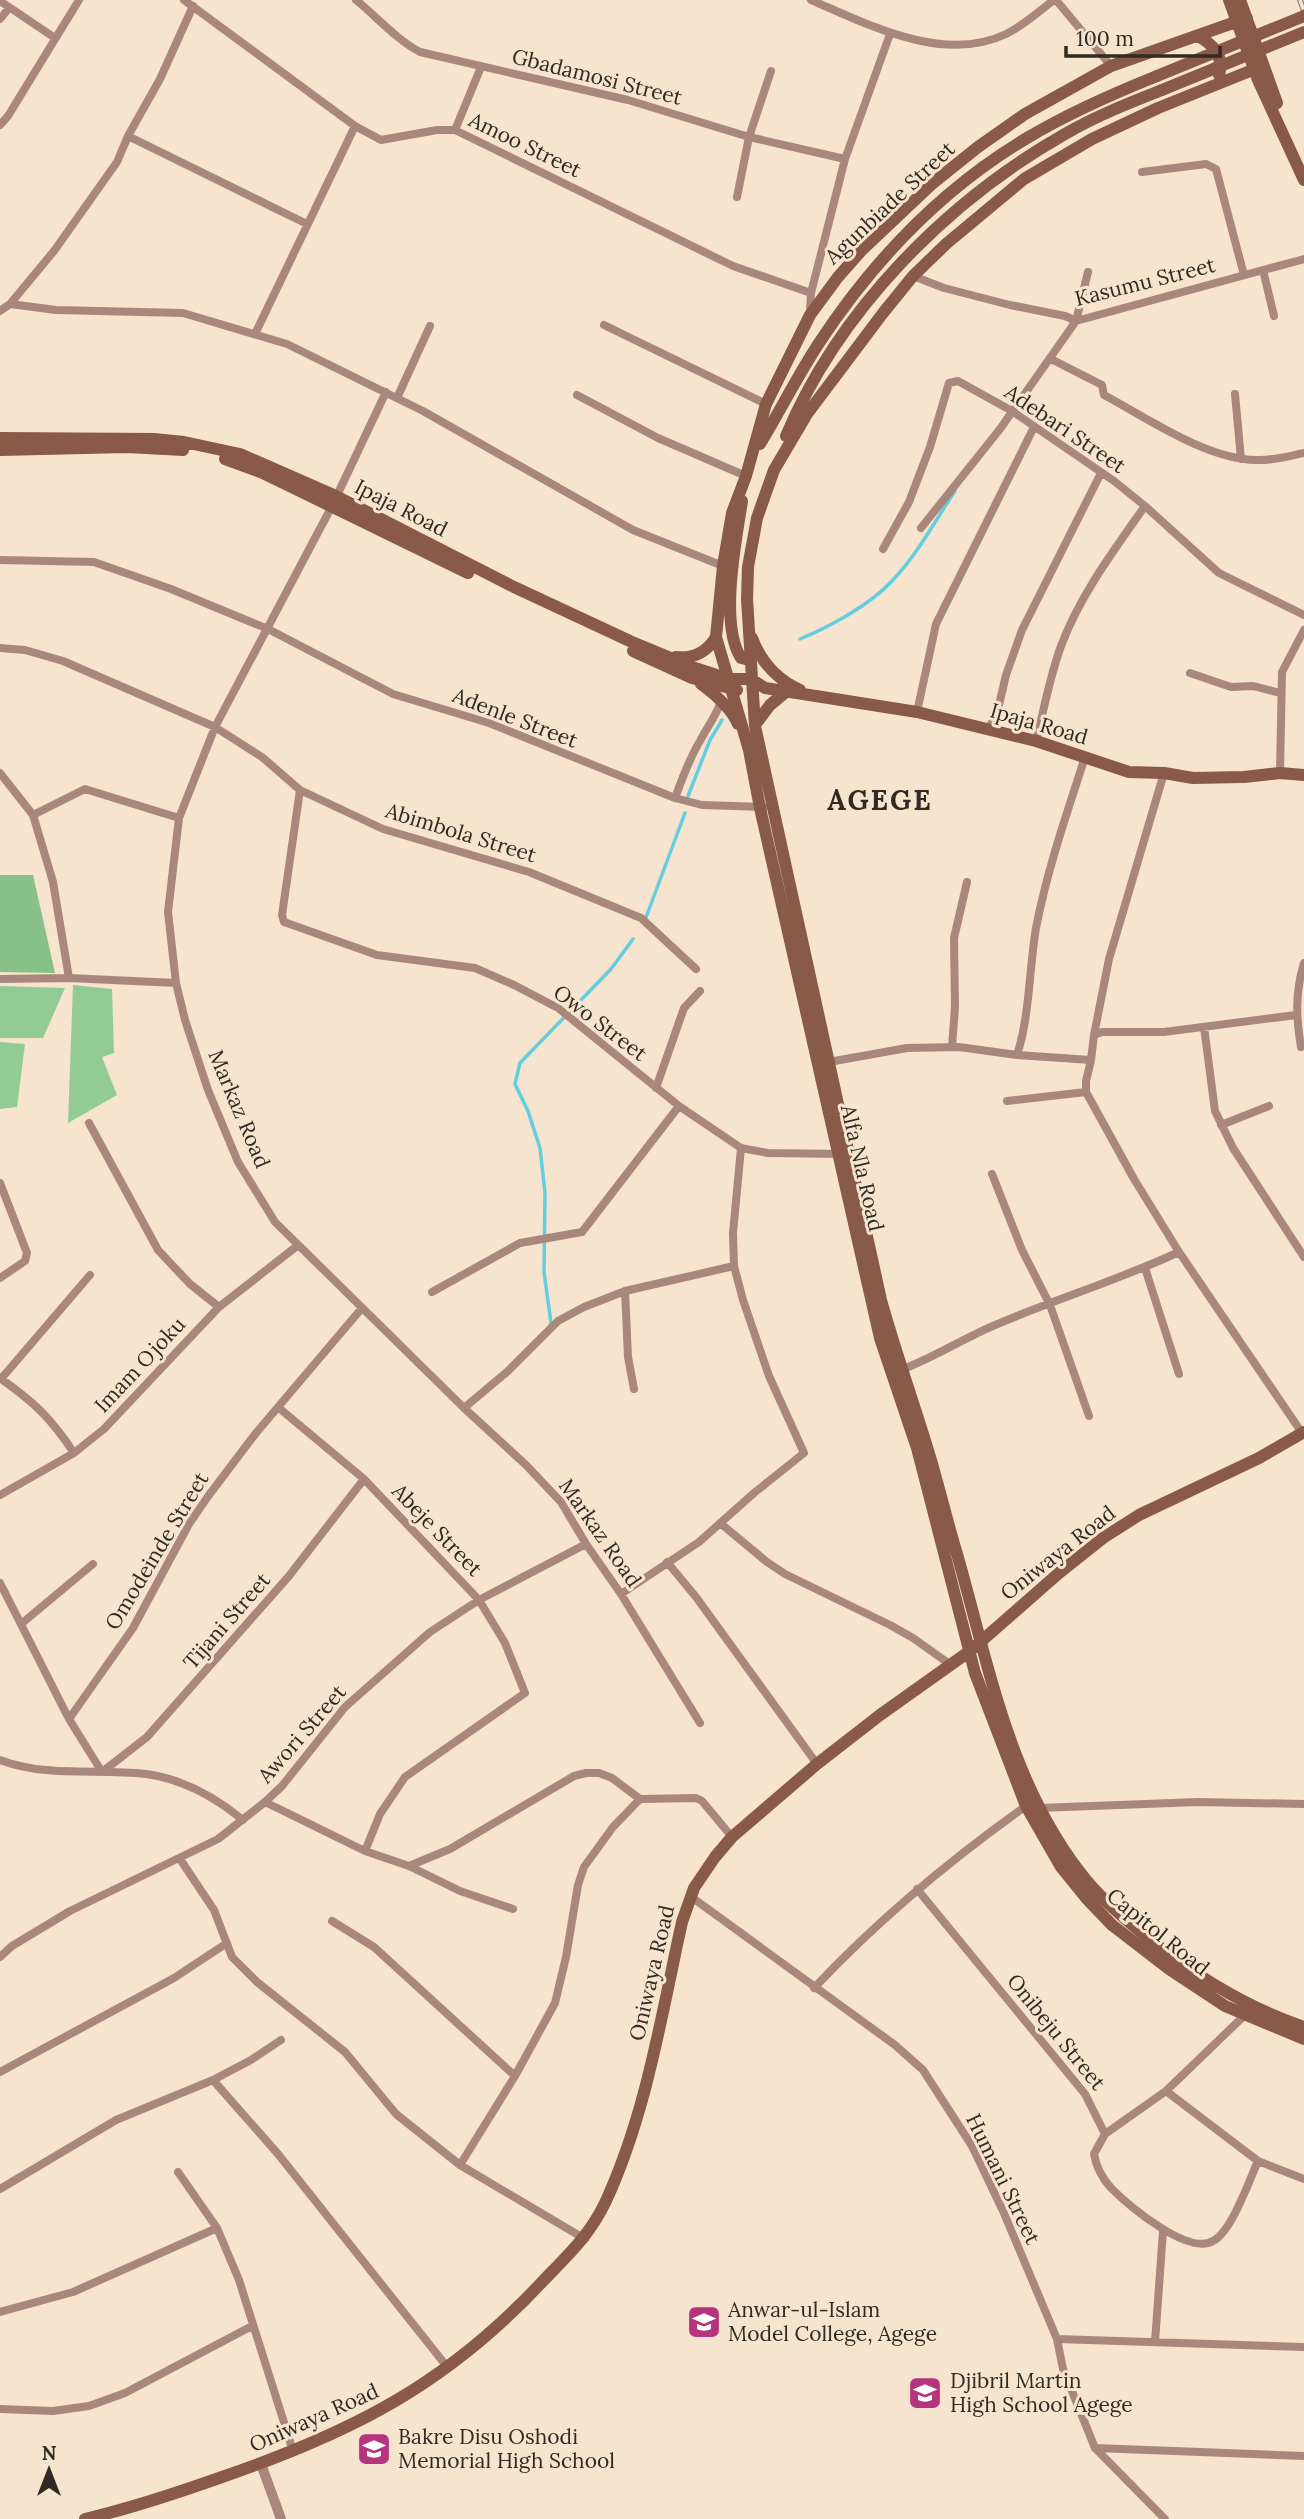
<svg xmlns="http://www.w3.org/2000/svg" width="1304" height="2519" font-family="Lora,serif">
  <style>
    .green { fill: #93cb94 }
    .forest { fill: #87c188 }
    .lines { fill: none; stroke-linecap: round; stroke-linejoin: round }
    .stream { stroke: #64cde0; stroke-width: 3.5 }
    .minor { stroke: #a9877c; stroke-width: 8 }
    .tertiary { stroke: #a9877c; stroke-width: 10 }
    .secondary { stroke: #89594a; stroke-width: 12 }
    .rail-casing { stroke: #948778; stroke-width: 6 }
    .rail { stroke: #f6e4ce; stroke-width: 3.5; stroke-dasharray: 10; stroke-linecap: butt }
    .secondary-bridge { stroke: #89594a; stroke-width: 12 }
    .labels { text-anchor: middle; stroke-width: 6; stroke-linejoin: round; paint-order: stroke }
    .street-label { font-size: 21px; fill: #312a22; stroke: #f6e4ce }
    .poi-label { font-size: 21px; fill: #312a22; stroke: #f6e4ce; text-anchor: start }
    .district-label { font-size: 28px; font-weight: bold; letter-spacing: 2px; fill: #312a22; stroke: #f6e4ce }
  </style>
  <rect width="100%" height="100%" fill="#f6e4ce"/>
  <path class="green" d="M73,985l39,4 2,64 -12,4 15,38 -49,28z
    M0,986l65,2 -22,50h-43z
    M0,1042l25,2 -8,63 -17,2z"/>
  <path class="forest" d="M0,875h33l22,98 -55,-1z"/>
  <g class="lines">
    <path class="stream" d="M800,639c29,-12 70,-34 92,-58 25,-26 43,-60 63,-90
      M688,796l22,-56 12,-20
      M645,920l40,-107
      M551,1323l-7,-51 1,-79 -5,-45 -12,-37 -13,-27 5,-21 91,-94 22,-30"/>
    <path class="minor" d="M184,0l171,126 26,14 56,-10h18l278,136 78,27 -1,19
      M356,0c21,17 41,40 64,52l208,48 121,37 96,22
      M811,0c58,25 133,64 195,34 17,-8 33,-23 48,-34
      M1056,0l55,66
      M0,1l55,37
      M0,19l9,-11
      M0,125l8,-9 71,-116
      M455,130l26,-63
      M128,136l179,88
      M1142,172l64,-8 10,5 28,106
      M737,197l12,-60 22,-66
      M1263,270l11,46
      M913,276l31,12 66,17 55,11 11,5 228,-62
      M811,293l34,-134 45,-125
      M10,304l46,6 127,3 104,31 136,67 210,119 90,36
      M0,311l10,-7 44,-53 63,-89 11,-26 32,-57 33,-73
      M604,325l162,79
      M255,334l100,-208
      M1051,359l51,26 2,10c45,24 102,64 152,65 16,1 33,-4 48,-7
      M386,392l-54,114 -117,221 -36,91 -11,94 8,71 9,37 23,70 30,72 37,60 189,186 62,57 35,37 25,42 35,50 79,129
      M1235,394l6,65
      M577,395l81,43 88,38
      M397,398l33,-72
      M921,528l79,-99 76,-108 12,-49
      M883,549l26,-47 21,-55 19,-64 9,-2 54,30 102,70 31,25 74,67 85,42
      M0,560l94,2 77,27 97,40 125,65 96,29 186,75 27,7 62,2
      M0,648l25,2 38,11 152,66 47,30 38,33 83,39 146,43 112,46 55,51
      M1190,673l41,14 22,-1 27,7
      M917,712l19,-88 98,-197
      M989,729l10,-24 7,-30 16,-45 79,-157
      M1036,741c8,-32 14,-65 25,-95 19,-51 53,-96 84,-140
      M0,773l33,42 20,67 16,96
      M1164,773l-55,186 -15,76 -3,25 -5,21v11l48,87 45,73 123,181
      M1280,773l2,-101 22,-42
      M300,790l-18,125 2,7 93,33 98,13 39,17 44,23 121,98 62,42 27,5 75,1
      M675,798c7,-19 14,-39 25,-57 7,-14 16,-24 21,-40
      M33,815l52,-26 94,29
      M0,979l69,-1 107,5
      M1204,1027l11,84 18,37 71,109
      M1094,1035l8,-3h62l132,-17
      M952,1047l3,-40 -1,-69 13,-56
      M1301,1047c-5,-30 -6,-54 3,-84
      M1017,1055c13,-40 12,-86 19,-127 11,-58 31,-115 49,-171
      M829,1062l78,-14 52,-1 58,8 74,5
      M656,1088l28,-80 16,-17
      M1007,1101l79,-9
      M89,1123l69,127 32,34 29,23
      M1221,1125l48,-19
      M992,1174l30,76 28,55 39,111
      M0,1183l27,70 -2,8 -25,17
      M1145,1268l34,106
      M625,1291l3,66 6,32
      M432,1292l88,-49 62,-11 97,-126
      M898,1371c36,-13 67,-34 102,-48 59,-25 121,-44 179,-71
      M0,1378c35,25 50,39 74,75
      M1,1379l89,-104
      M279,1408l85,71 115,121 26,43 20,50 -120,84 -25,37 -15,37
      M464,1408l44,-37 50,-50 26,-14 41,-16 109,-25
      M0,1495l74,-42 30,-24 115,-122 78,-61
      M720,1523l47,39 18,12 105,51 23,13 38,27
      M667,1562l29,35 121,167
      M0,1583l69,136 33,53
      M621,1594l78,-52 55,-49 50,-40 -35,-77 -26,-76 -9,-34 -1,-33 8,-85
      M21,1624l72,-60
      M69,1719l64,-91 56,-104 20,-29 47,-62 106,-125
      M0,1760c47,18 97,8 146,14 37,5 69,23 97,46
      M102,1772l45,-35 142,-161 75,-97
      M265,1802l100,49 44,15 51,25 53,18
      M1039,1808l159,-6 106,2
      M180,1859l34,51 18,47 25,25 88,70 51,62 64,51 125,74
      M409,1866l41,-17 124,-73 12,-3h13l13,5 28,21 56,-1 6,3 30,36
      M917,1889l168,205 20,40
      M690,1896l205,149 28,25 49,76 31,65 54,128 6,30 32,79 70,71
      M332,1921l42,26 141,129
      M0,1957l12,-11 58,-35 148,-72 47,-37 17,-16 63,-79 85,-75 49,-32 107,-56
      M814,1988c64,-68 136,-128 212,-182
      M1248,2012l-82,79 -61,43 -11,20c2,12 9,25 17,34 17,17 77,68 102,53 19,-10 36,-60 45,-80
      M0,2072l174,-94 53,-35
      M213,2080l65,74 170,214
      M1166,2091l92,70 46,18
      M460,2165l55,-89 40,-73 11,-46 12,-72 6,-18 29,-40 27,-28
      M178,2172l39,56 22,52 54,171
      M0,2189l116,-69 97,-40 38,-20 30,-20
      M0,2312l73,-20 144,-64
      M1057,2339l247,8
      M1155,2342l8,-111
      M0,2409l53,2 36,-5 36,-13 127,-67
      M1095,2448l209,8"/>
    <path class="tertiary" d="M261,2464l20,55"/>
    <path class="secondary" d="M1229,0l29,80 46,100
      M1240,0l37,103
      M1247,18l-136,48 -86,48 -47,33 -45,36 -72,68 -23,26 -28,38 -44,89 -20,72 -14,37 -9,53 -7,71 33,113 11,58 120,530 37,110 58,225 51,133 35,61 26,32 25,26 57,44 56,37 79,33
      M1198,36c16,9 26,20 21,39
      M1255,69l-97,39 -66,31 -68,40 -78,65 -33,32 -30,37 -76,101 -33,56 -17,48 -9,49 -1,32 8,127 126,574c14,50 31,98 46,147 11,35 19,71 30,107 32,112 53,234 130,327 21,25 48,47 74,67 44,34 90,61 143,79
      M786,436c53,-126 161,-235 279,-302 31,-18 64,-31 97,-44
      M0,438l154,1 30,3 56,12 96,42 178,91 118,55 63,26 34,11h22l14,9 152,24 119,29 93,31 35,1 29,5 51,-1 36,-4 24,2
      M760,444c20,-33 38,-69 59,-101 54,-82 124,-155 208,-205 42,-25 85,-44 130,-62
      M0,450l127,-3 56,3
      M225,459l38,14 205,100
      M742,501c-6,39 -23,123 -1,157l9,2
      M752,638c9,24 24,41 48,52
      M633,651l59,27 45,12
      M676,657c18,2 31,-5 40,-20
      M701,684c15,11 30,24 37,40
      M755,725l15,-20 17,-14
      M85,2519c47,-11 92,-26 137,-42 131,-45 225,-93 321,-196 25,-26 46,-45 62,-78 41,-88 56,-186 77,-281l12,-34 21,-31 17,-20 85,-73 63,-49 90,-64 89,-78 44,-35 36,-23 120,-57 45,-26"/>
    <g class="rail-casing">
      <path id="rail" d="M1300,0l4,11"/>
    </g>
    <use href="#rail" class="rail"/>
    <path class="secondary-bridge" d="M1157,76l147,-60
      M1162,90l142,-58"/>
  </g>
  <defs>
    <g id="school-square" transform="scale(1.75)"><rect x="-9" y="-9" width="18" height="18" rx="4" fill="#b6347e" stroke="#f6e4ce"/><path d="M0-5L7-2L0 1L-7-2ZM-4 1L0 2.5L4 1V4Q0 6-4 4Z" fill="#fff"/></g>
  </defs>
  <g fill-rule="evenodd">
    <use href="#school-square" x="704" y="2322"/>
    <use href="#school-square" x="925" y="2393"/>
    <use href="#school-square" x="374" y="2449"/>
  </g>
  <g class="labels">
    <g class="street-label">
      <text transform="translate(597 77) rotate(14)" y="7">Gbadamosi Street</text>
      <text transform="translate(525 145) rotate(26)" y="7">Amoo Street</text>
      <text transform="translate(890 203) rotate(-43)" y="7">Agunbiade Street</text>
      <text transform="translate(1145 282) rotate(-14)" y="7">Kasumu Street</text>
      <text transform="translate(1065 429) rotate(34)" y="7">Adebari Street</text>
      <text transform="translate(401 508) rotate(27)" y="7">Ipaja Road</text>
      <text transform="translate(515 718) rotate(21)" y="7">Adenle Street</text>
      <text transform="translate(1039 724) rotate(16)" y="7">Ipaja Road</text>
      <text transform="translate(461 833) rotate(17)" y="7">Abimbola Street</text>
      <text transform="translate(600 1023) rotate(37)" y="7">Owo Street</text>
      <text transform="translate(239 1109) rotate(67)" y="7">Markaz Road</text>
      <text transform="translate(862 1168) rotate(77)" y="7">Alfa Nla Road</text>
      <text transform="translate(140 1365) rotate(-47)" y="7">Imam Ojoku</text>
      <text transform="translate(437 1530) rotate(46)" y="7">Abeje Street</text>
      <text transform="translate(600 1533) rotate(55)" y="7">Markaz Road</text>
      <text transform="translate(157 1551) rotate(-59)" y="7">Omodeinde Street</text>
      <text transform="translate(1058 1553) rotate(-38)" y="7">Oniwaya Road</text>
      <text transform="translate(227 1621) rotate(-49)" y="7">Tijani Street</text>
      <text transform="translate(302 1734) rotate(-49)" y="7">Awori Street</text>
      <text transform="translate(1158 1932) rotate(39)" y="7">Capitol Road</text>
      <text transform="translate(652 1973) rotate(-77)" y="7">Oniwaya Road</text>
      <text transform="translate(1056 2032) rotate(51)" y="7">Onibeju Street</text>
      <text transform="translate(1003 2179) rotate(64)" y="7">Humani Street</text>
      <text transform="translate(314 2418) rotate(-24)" y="7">Oniwaya Road</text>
    </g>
    <g class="poi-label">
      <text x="728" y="2317">Anwar-ul-Islam<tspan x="728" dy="24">Model College, Agege</tspan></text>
      <text x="950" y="2388">Djibril Martin<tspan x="950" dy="24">High School Agege</tspan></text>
      <text x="398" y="2444">Bakre Disu Oshodi<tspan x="398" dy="24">Memorial High School</tspan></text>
    </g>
    <g class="district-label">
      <text x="880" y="810">AGEGE</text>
    </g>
  </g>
  <g transform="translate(49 2470)" stroke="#f6e4ce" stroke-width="5" paint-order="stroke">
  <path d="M0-5L12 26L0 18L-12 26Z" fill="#312a22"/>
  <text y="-10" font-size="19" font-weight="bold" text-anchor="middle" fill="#312a22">N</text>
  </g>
  <path d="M1066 46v10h154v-10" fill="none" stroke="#312a22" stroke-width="3.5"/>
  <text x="1076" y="46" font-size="21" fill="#312a22" stroke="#f6e4ce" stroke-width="5" paint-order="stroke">100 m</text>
</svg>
